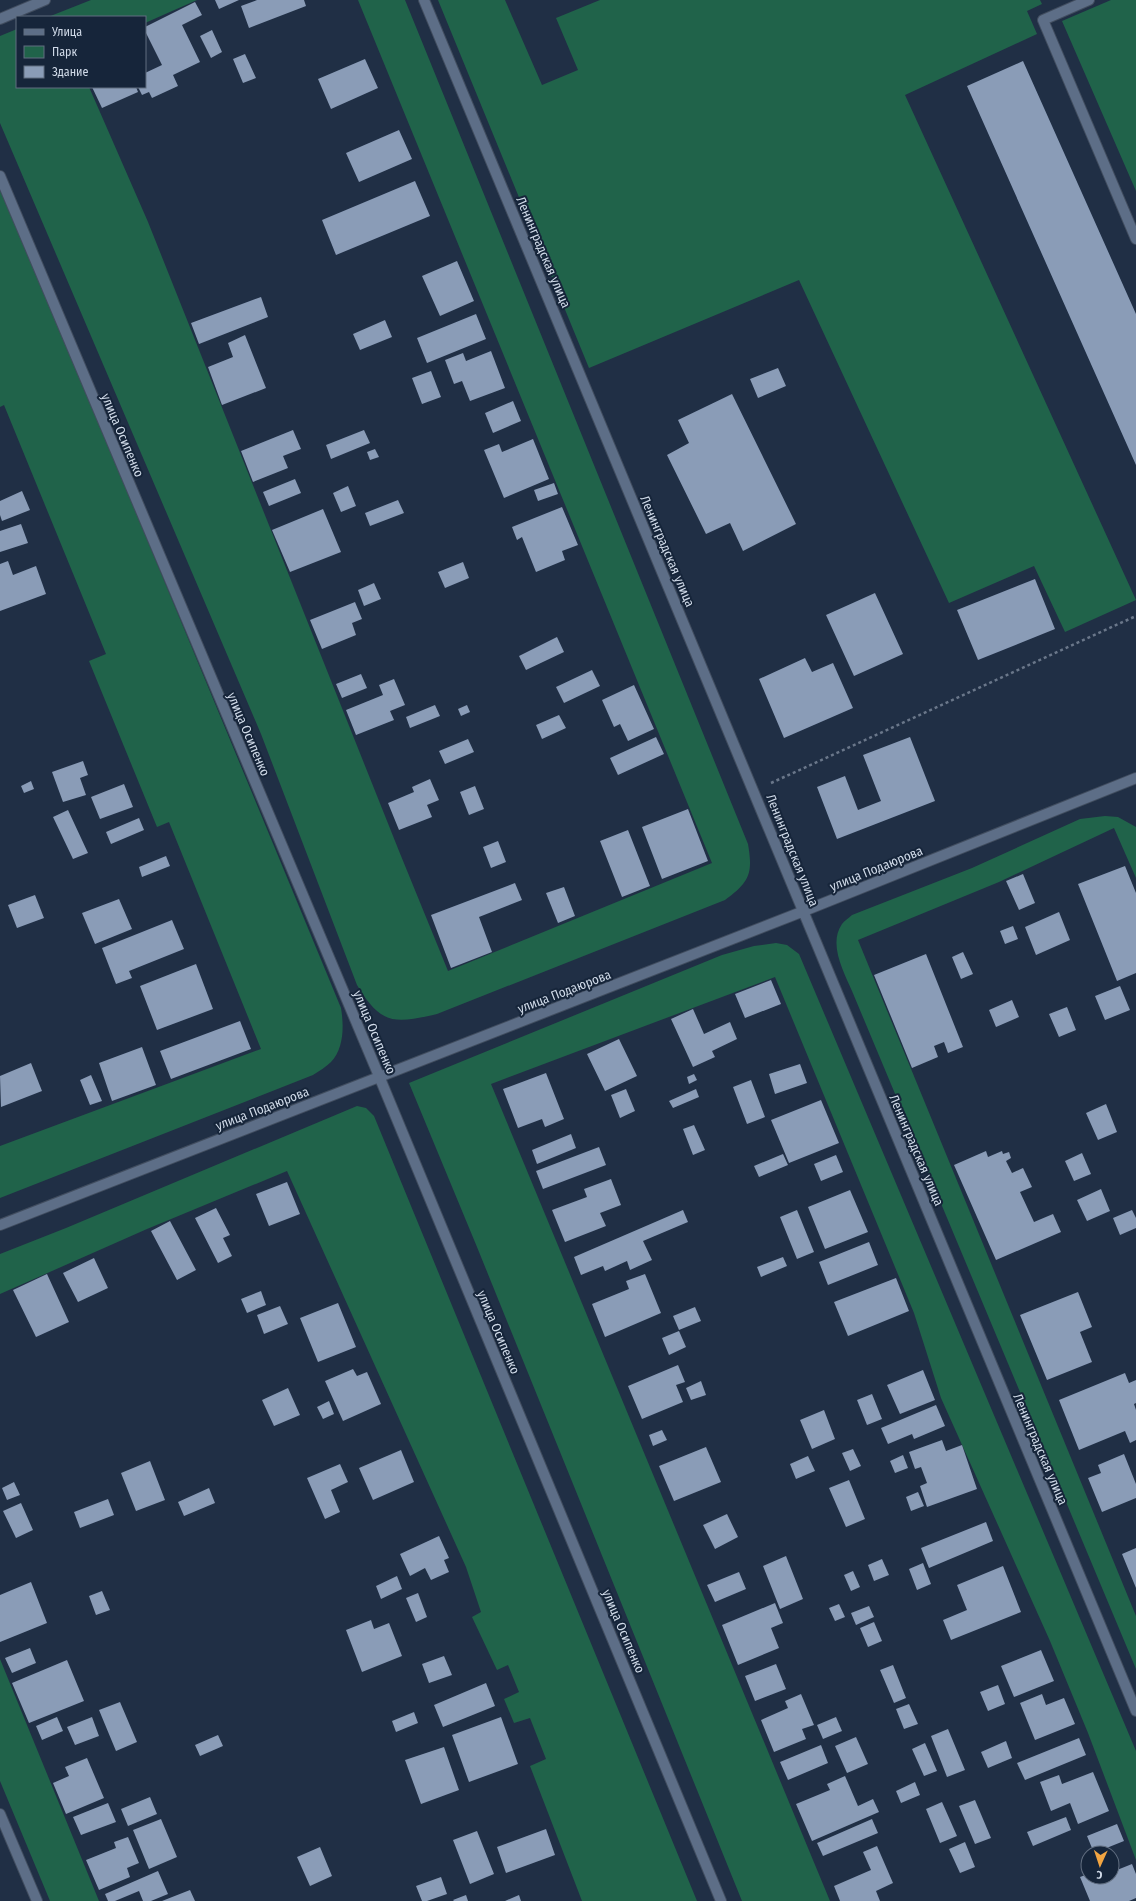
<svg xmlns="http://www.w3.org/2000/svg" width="1136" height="1901" font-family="'Fira Sans Condensed',sans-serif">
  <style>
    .green { fill: #20634a }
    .building { fill: #8a9cb7 }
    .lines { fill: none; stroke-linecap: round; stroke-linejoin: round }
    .service-casing { stroke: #414d5f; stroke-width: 12 }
    .minor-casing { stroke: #414d5f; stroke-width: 12 }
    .path { stroke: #6a778a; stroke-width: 2.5; stroke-dasharray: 3 3; stroke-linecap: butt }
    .service { stroke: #5d6e87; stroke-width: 10 }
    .minor { stroke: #5d6e87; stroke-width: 10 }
    .labels { text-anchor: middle; stroke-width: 4; stroke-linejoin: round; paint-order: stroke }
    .street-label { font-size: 13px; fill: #d1dbe9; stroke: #16253a }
  </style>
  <rect width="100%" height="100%" fill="#202f45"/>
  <path class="green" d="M91,0h106l-52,23v-6h-97z
    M358,0h47l343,844c5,29 2,38 -23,56l-288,114c-43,10 -56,11 -80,-29l-96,-251 -261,-611v-87l17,-7v58h72l59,135 251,629 49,120 264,-108z
    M438,0h67l37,85 36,-15 -22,-52 44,-18h440l2,4 -15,7 10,23 -132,61 231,505 -71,32 -31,-66 -85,37 -150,-323 -210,88z
    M1111,0h25v191l-74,-170z
    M0,184l341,824c3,18 3,40 -10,54 -5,5 -12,9 -18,13l-313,123v-52l261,-97 -92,-227 -12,5 -68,-166 17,-7 -102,-249 -4,2z
    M1105,816l13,1 18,10v51l-22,-50 -115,54 -141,58 278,676v53l-284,-678c-8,-19 -24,-47 -10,-67 2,-3 7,-6 10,-9l120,-47 108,-49z
    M776,943l11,2 12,9 337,797v109l-48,-127 -38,-92 -109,-243 -27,-85 -139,-336 -284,107 339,817h-88l-265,-654 -68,-164 313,-128 32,-9z
    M357,1106l9,2 8,8 323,785h-115l-52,-135 16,-7 -16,-41 -16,5 -10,-24 15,-7 -11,-27 -11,5 -25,-53 9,-5 -15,-45 -179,-396 -140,58 -147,65v-40l66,-26z
    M0,1659l99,242h-49l-50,-120z"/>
  <path class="building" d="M215,0h24l-20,9z
    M257,0h47l2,6 -57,22 -8,-22z
    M195,2l7,13 -20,10 18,37 -27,13 5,11 -26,12 -3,-6 -7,3 -4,-8h7v-14l17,-8 -17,-34v-4z
    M212,30l10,22 -11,6 -11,-22z
    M245,54l11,24 -13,5 -10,-24z
    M365,59l13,29 -47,21 -13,-30z
    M1023,61l113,253v151l-169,-379z
    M92,87h44l2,5 -36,16z
    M399,130l13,29 -53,23 -13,-29z
    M415,181l15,35 -94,39 -14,-35z
    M457,261l17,40 -34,15 -18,-40z
    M261,297l7,20 -69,27 -8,-21z
    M476,314l10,25 -59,24 -10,-25z
    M385,320l7,17 -32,13 -7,-16z
    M245,335l21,53 -44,17 -14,-38 25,-10 -5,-14z
    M491,351l14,37 -35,13 -8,-20 -8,3 -9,-24 18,-7 3,8z
    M778,368l8,18 -28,12 -8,-19z
    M431,371l10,26 -19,7 -10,-26z
    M732,394l64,130 -53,27 -13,-28 -24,11 -39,-79 22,-12 -11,-23z
    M513,401l8,20 -28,12 -8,-20z
    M293,430l8,19 -18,7 5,12 -35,14 -12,-31z
    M364,430l6,13 -39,16 -5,-14z
    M533,439l16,40 -45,19 -20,-48 15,-6 3,8z
    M375,449l4,8 -9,3 -3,-8z
    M295,479l6,14 -32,13 -6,-14z
    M554,483l4,11 -20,7 -4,-11z
    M348,486l8,20 -15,6 -8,-19z
    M22,491l8,19 -28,11 -2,-6v-14z
    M398,500l6,13 -34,13 -5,-13z
    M562,507l16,38 -16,6 3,9 -29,12 -14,-35 -5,3 -5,-13z
    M323,509l18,43 -51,20 -18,-42z
    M21,524l7,19 -28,9v-21z
    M8,561l5,14 23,-9 10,28 -46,17v-47z
    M463,562l6,16 -24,10 -7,-16z
    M1035,579l20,50 -77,31 -21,-50z
    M374,583l7,16 -17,7 -6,-16z
    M875,593l28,61 -49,22 -28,-61z
    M355,602l7,17 -10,4 4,12 -34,14 -12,-29z
    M557,637l7,15 -38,18 -7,-14z
    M805,658l7,14 21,-9 20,45 -69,30 -25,-59z
    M592,670l8,16 -36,17 -8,-16z
    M361,674l6,14 -25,10 -6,-14z
    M394,679l11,26 -15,6 4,9 -38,15 -10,-25 37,-15 -4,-10z
    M634,685l20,44 -26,12 -8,-17 -6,3 -12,-27z
    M435,705l5,11 -30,12 -4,-11z
    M467,705l3,7 -9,4 -3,-7z
    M559,715l7,13 -24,11 -6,-14z
    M656,737l8,17 -46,21 -8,-17z
    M910,737l25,64 -98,38 -20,-52 28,-11 13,34 23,-9 -18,-46z
    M468,739l6,13 -29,12 -6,-13z
    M83,761l5,14 -8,3 6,17 -23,7 -11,-30z
    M430,779l9,21 -12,5 5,12 -33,13 -11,-27 26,-11 -2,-5z
    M31,781l3,8 -10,4 -3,-7z
    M124,784l9,23 -33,12 -9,-22z
    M475,786l9,23 -15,6 -9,-23z
    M688,809l20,52 -46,18 -20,-52z
    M68,810l20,43 -15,6 -20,-42z
    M139,818l5,12 -33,14 -5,-12z
    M628,830l22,56 -28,11 -22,-56z
    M498,841l8,21 -15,6 -8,-21z
    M166,856l4,10 -28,11 -3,-10z
    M1125,866l11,27v80l-19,8 -39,-97z
    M1023,874l12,29 -16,7 -13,-29z
    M515,883l7,17 -43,17 13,35 -41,16 -20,-53z
    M564,887l11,29 -17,7 -12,-30z
    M35,895l9,23 -27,10 -9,-23z
    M119,899l13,30 -37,15 -13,-31z
    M1059,912l11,28 -34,15 -11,-28z
    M172,920l12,29 -55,22 3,7 -16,6 -14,-36z
    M1013,926l5,13 -13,5 -5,-13z
    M963,952l10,22 -12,5 -9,-22z
    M926,954l37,93 -15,6 -4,-11 -10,4 4,11 -26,11 -38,-93z
    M196,964l17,45 -56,21 -17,-44z
    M771,980l10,24 -36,14 -10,-24z
    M1120,986l10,24 -25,10 -10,-24z
    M1012,1000l7,17 -23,10 -7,-17z
    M1067,1007l9,23 -17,7 -10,-23z
    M693,1009l11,25 26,-12 7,17 -25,12 3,6 -22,10 -22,-48z
    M240,1021l11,28 -80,30 -11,-28z
    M619,1039l18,37 -32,15 -18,-37z
    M142,1047l14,38 -44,16 -13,-38z
    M31,1063l11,28 -41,16 -1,-31z
    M800,1064l7,19 -32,11 -6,-20z
    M546,1073l18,46 -19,8 -3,-8 -24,9 -15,-39z
    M694,1074l3,6 -8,4 -2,-7z
    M91,1075l11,26 -12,4 -10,-25z
    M751,1080l14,37 -18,7 -14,-37z
    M626,1089l9,22 -15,7 -9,-23z
    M696,1089l3,8 -26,11 -4,-7z
    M821,1100l18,43 -50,20 -18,-43z
    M1106,1104l11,28 -19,8 -12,-27z
    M694,1125l11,25 -12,5 -10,-26z
    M571,1134l5,14 -39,16 -5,-14z
    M599,1147l7,18 -63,24 -7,-18z
    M986,1151l2,6 14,-6 1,3 6,-2 2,6 -5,3 6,12 11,-5 9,19 -12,5 14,30 19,-8 8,18 -65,28 -42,-95z
    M1082,1153l9,21 -17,7 -9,-20z
    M783,1154l5,11 -29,12 -5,-11z
    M836,1155l7,17 -22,9 -7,-17z
    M611,1179l10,26 -21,8 6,13 -41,16 -13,-32 35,-13 -3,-8z
    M287,1182l13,32 -31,12 -13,-32z
    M1101,1189l9,22 -23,10 -10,-21z
    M850,1190l18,42 -43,17 -17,-42z
    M216,1208l14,27 -7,3 9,18 -14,7 -23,-45z
    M683,1210l5,12 -45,19 9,19 -22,10 -3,-9 -22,10 -2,-5 -22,9 -7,-18z
    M797,1210l17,42 -17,7 -17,-42z
    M1132,1210l4,8v10l-16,7 -7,-17z
    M170,1221l26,49 -19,10 -26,-49z
    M869,1242l9,23 -50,20 -9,-23z
    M783,1257l4,9 -26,11 -4,-10z
    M94,1258l14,30 -30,14 -15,-29z
    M47,1274l22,48 -33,15 -23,-47z
    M645,1274l16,39 -56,24 -13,-33 37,-15 -3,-8z
    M896,1278l13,33 -61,25 -14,-34z
    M261,1291l5,14 -19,8 -6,-14z
    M1078,1292l14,35 -12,5 12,30 -45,18 -27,-65z
    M338,1303l18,44 -38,15 -18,-44z
    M280,1306l8,18 -24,10 -7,-19z
    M695,1307l6,14 -22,9 -6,-14z
    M679,1331l7,16 -17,8 -7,-17z
    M678,1365l7,17 -9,3 7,17 -41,17 -14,-33z
    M353,1369l4,7 10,-4 14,32 -38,17 -18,-40z
    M923,1370l12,30 -35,14 -13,-29z
    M1125,1373l4,10 7,-3v23l-2,1 2,6v30l-6,3 -5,-12 -46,19 -20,-50z
    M701,1381l5,14 -15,5 -5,-12z
    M288,1388l12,27 -26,11 -12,-26z
    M872,1394l10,25 -15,6 -10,-25z
    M329,1401l5,13 -11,5 -6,-12z
    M936,1405l9,21 -31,13 -2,-5 -24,10 -7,-16z
    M824,1410l11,29 -23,10 -12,-29z
    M662,1430l5,10 -14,6 -4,-11z
    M942,1440l4,11 16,-6 15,44 -50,18 -7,-21 7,-3 -6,-16 -6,2 -6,-17z
    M706,1447l15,35 -47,19 -15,-35z
    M853,1449l8,17 -11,5 -8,-18z
    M401,1450l13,32 -41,18 -14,-32z
    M1124,1454l12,30v14l-34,14 -14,-34 13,-5 -3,-8z
    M903,1455l5,13 -13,5 -5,-12z
    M808,1456l7,15 -19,8 -6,-15z
    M150,1461l15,39 -29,11 -15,-38z
    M340,1464l8,18 -17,8 9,22 -15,7 -18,-41z
    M849,1480l16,39 -19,8 -17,-39z
    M14,1482l6,13 -13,5 -5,-12z
    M209,1488l6,15 -31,13 -6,-14z
    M918,1492l6,14 -13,5 -5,-14z
    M108,1499l6,16 -34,13 -6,-16z
    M21,1503l12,27 -17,8 -13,-27z
    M727,1514l11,23 -23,12 -12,-24z
    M986,1522l7,19 -64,27 -8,-20z
    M439,1536l10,22 -5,2 5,12 -18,8 -6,-12 -15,8 -10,-22z
    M1136,1548v40l-14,-34z
    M786,1556l17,43 -23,10 -17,-43z
    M882,1559l7,16 -15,6 -6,-16z
    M923,1563l8,21 -14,6 -8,-21z
    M1003,1566l18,46 -70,28 -8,-20 24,-10 -10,-25z
    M853,1571l7,16 -9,4 -7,-16z
    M739,1572l7,17 -31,13 -8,-17z
    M397,1576l5,13 -21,10 -5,-13z
    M31,1582l16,41 -47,19v-47z
    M102,1591l8,19 -14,5 -7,-19z
    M418,1593l9,24 -11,5 -10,-24z
    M775,1603l8,20 -12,5 8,20 -41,17 -16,-40z
    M839,1604l6,13 -10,4 -6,-13z
    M869,1606l5,11 -18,8 -5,-12z
    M371,1620l3,9 15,-6 13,33 -40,16 -16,-42z
    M874,1622l8,19 -14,6 -8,-19z
    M30,1648l6,15 -24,10 -7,-15z
    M1041,1650l13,31 -40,16 -13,-31z
    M444,1656l8,19 -23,8 -7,-19z
    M67,1660l17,41 -55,22 -17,-40z
    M776,1664l10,25 -31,12 -10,-25z
    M893,1665l13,33 -12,5 -14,-33z
    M486,1683l9,23 -52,21 -9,-22z
    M998,1685l7,19 -17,7 -8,-19z
    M801,1694l13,31 -12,4 4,10 -32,13 -13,-32 27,-12 -3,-7z
    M1042,1694l4,11 18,-7 11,26 -40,16 -15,-37z
    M120,1702l17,40 -21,9 -17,-41z
    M909,1704l9,20 -14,5 -8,-20z
    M414,1712l4,11 -22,9 -4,-11z
    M57,1717l6,14 -21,9 -6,-14z
    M92,1717l7,19 -24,9 -8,-18z
    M501,1717l17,47 -49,18 -17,-47z
    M836,1717l6,14 -19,8 -6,-14z
    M948,1729l17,41 -18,7 -16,-41z
    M218,1735l5,11 -23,10 -5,-11z
    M856,1737l12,27 -21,9 -12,-27z
    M1079,1738l7,17 -61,25 -8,-17z
    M1006,1741l6,17 -24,10 -7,-16z
    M925,1743l12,28 -13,5 -12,-27z
    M821,1745l7,18 -40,17 -8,-18z
    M444,1747l15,43 -38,14 -16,-44z
    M87,1758l17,40 -38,16 -13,-31 16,-7 -4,-9z
    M1093,1772l16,39 -31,13 -8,-21 -19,8 -11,-29 19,-7 3,9z
    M845,1776l13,30 15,-7 6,13 -67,29 -16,-37 34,-14 -3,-6z
    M915,1782l5,13 -19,8 -5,-12z
    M150,1797l7,17 -29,12 -7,-17z
    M975,1800l16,38 -16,6 -16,-38z
    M942,1802l15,34 -17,7 -14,-34z
    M108,1803l8,19 -35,13 -8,-18z
    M1066,1817l5,13 -38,16 -6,-14z
    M161,1819l16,38 -28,12 -16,-39z
    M872,1819l6,14 -55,23 -6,-13z
    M1117,1824l7,17 -30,12 -7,-17z
    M546,1829l9,26 -49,18 -9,-26z
    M477,1831l17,43 -24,10 -17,-44z
    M128,1837l11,26 -12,5 3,9 -31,13 -13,-30 30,-12 -2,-6z
    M965,1842l10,25 -15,6 -11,-24z
    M877,1846l16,37 -17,8 4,10h-40l-6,-15 37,-16 -8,-18z
    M320,1847l12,29 -22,10 -13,-29z
    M1132,1864l4,10v24l-7,3h-39l-10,-24 8,-3v3h24v-5z
    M158,1871l10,23 -17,7h-8l-4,-10 -24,10h-7l-3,-7z
    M441,1877l6,17 -20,7h-5l-6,-15z
    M190,1890l5,11h-33z
    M466,1895l2,6h-14l-1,-1z
    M519,1895l2,6h-16z"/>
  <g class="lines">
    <g class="service-casing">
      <path id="service" d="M1089,0l-46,20 93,219"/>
    </g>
    <g class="minor-casing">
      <path id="minor" d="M424,0l712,1711
        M0,19l45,-19
        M0,176l379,900 342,825
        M0,1225l804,-314 332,-133
        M0,1814l37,87"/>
    </g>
    <path class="path" d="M771,783l365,-167"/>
    <use href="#service" class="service"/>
    <use href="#minor" class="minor"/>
  </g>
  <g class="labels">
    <g class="street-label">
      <text transform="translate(544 252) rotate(67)" y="5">Ленинградская улица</text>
      <text transform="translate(123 435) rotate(67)" y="5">улица Осипенко</text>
      <text transform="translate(668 551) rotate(67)" y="5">Ленинградская улица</text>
      <text transform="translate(249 734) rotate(67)" y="5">улица Осипенко</text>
      <text transform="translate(793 850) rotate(68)" y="5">Ленинградская улица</text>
      <text transform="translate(876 868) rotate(-22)" y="5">улица Подаюрова</text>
      <text transform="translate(564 991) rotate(-21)" y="5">улица Подаюрова</text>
      <text transform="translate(375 1032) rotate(67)" y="5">улица Осипенко</text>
      <text transform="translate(262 1108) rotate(-21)" y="5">улица Подаюрова</text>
      <text transform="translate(917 1150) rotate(67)" y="5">Ленинградская улица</text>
      <text transform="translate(499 1332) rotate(67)" y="5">улица Осипенко</text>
      <text transform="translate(1041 1449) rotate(67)" y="5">Ленинградская улица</text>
      <text transform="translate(624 1631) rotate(67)" y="5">улица Осипенко</text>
    </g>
  </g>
  <rect x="16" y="16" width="130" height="72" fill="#16253a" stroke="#616e80"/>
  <rect x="24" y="29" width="20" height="6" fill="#5d6e87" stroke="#616e80"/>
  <text x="52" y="36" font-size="12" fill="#d1dbe9">Улица</text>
  <rect x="24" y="46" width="20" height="12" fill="#20634a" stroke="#616e80"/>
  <text x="52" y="56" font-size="12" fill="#d1dbe9">Парк</text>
  <rect x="24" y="66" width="20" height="12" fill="#8a9cb7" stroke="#616e80"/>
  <text x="52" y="76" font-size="12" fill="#d1dbe9">Здание</text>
  <g transform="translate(1100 1865) rotate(183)"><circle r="19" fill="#16253a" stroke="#616e80"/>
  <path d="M0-3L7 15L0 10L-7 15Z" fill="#f2a542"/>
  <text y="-6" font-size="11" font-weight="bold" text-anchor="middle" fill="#d1dbe9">С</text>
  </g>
</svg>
